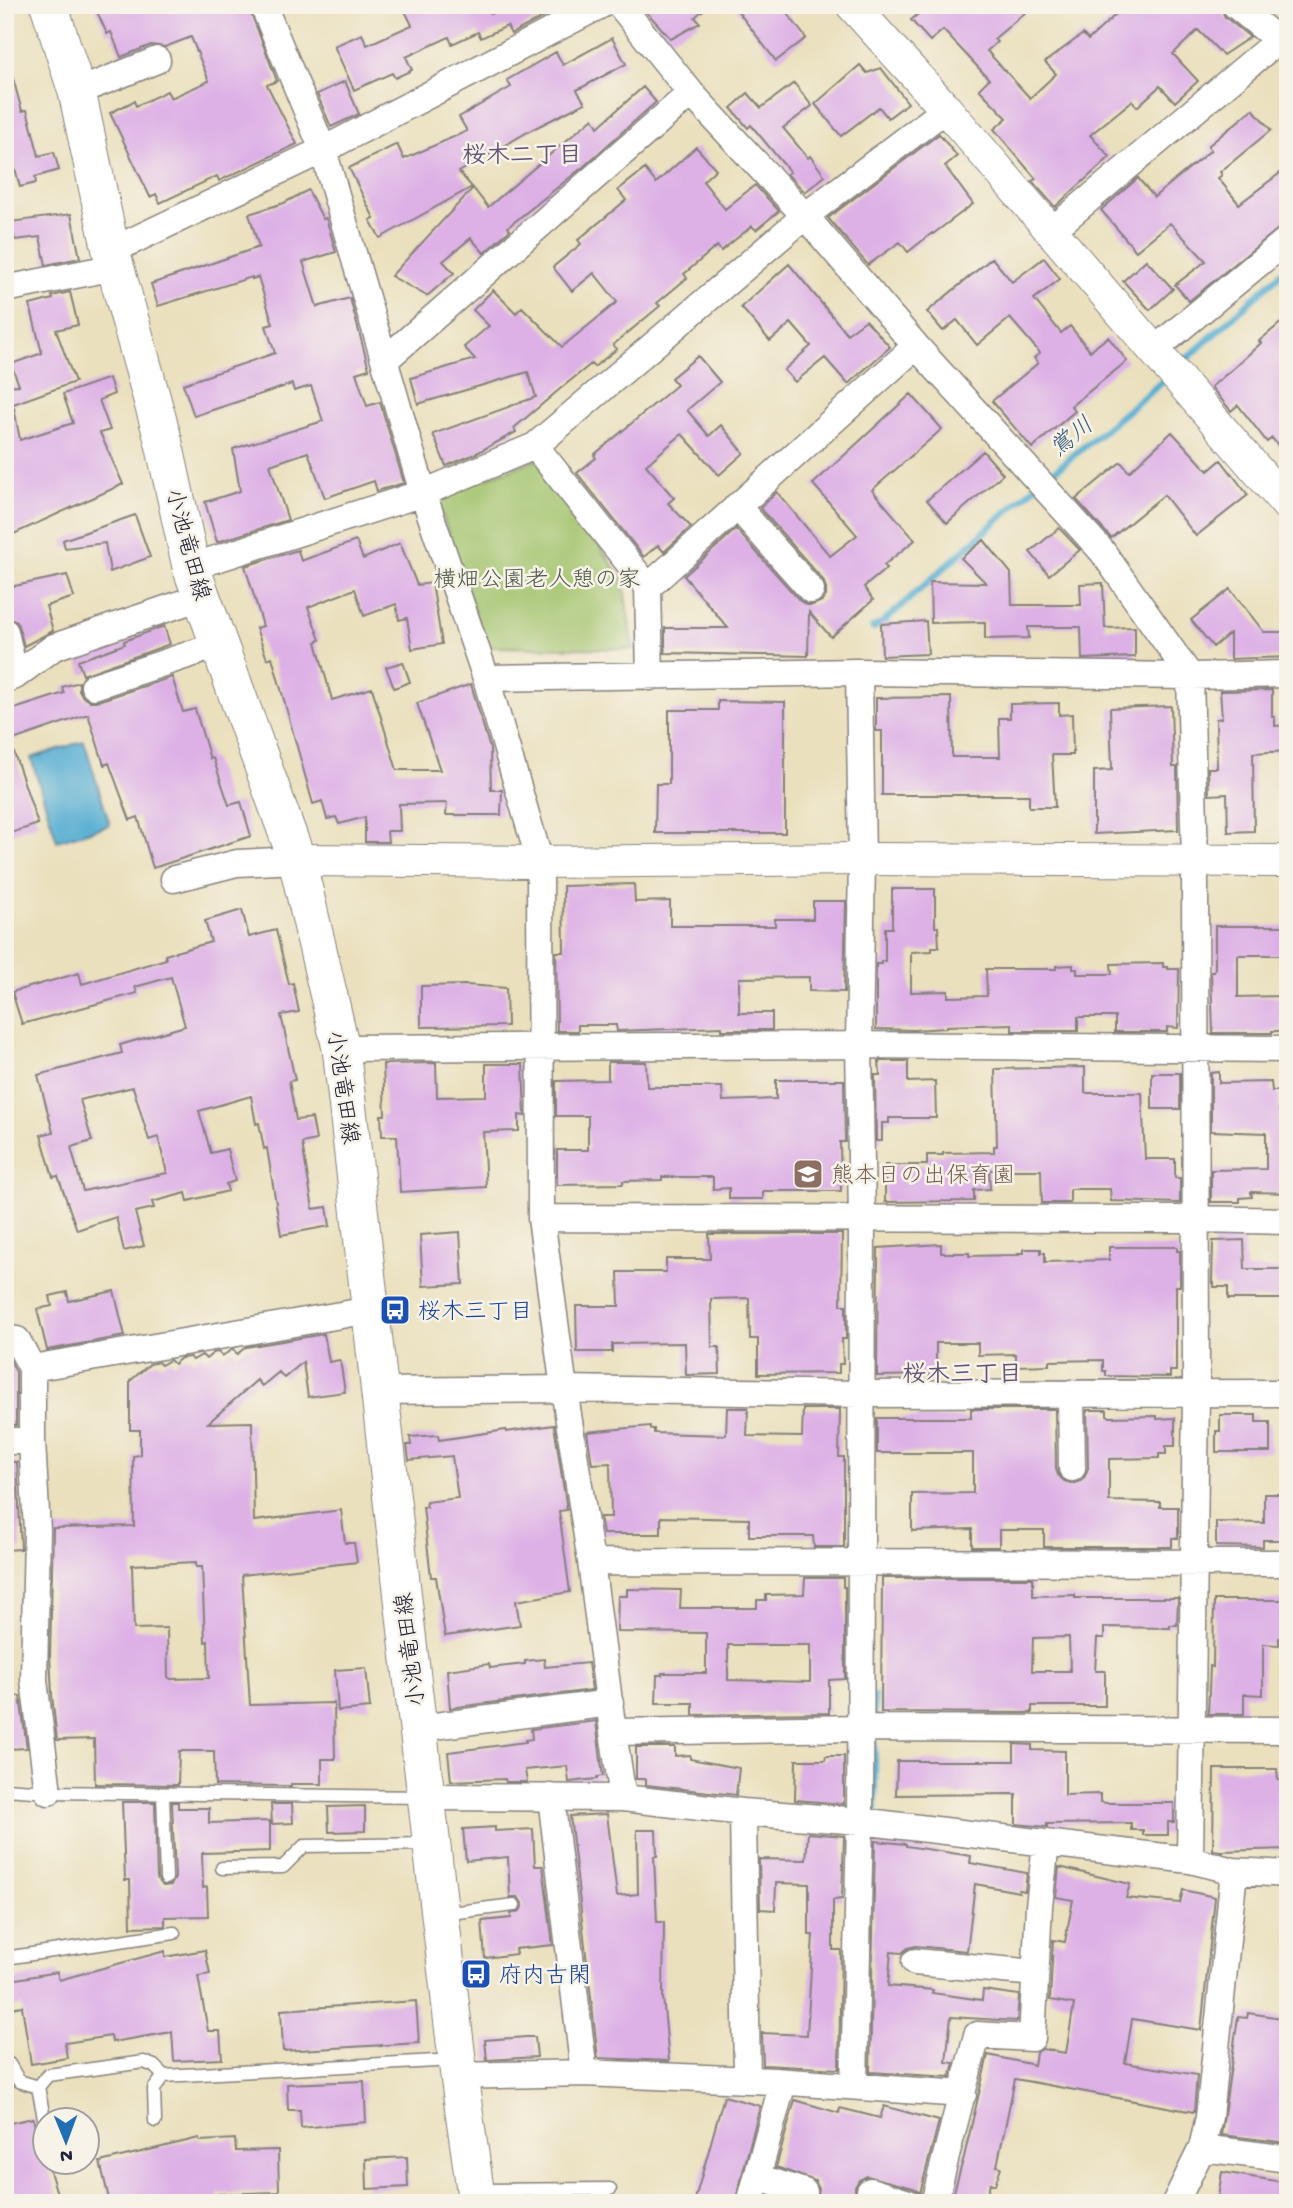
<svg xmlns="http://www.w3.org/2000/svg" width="1293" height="2208" font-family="'Gochi Hand','Klee One',sans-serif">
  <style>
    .green { fill: #a2c36c; stroke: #627254; stroke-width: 2 }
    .water { fill: #54add2; stroke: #3b6886; stroke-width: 2 }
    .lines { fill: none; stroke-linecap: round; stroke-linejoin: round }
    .stream { stroke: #54add2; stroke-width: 7 }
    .building { fill: #ddb1e6; fill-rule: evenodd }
    .service-casing { stroke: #86817c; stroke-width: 15 }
    .minor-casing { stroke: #86817c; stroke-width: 29 }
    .tertiary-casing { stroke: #86817c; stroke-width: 34 }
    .secondary-casing { stroke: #86817c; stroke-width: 39 }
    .service { stroke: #fff; stroke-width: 12 }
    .minor { stroke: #fff; stroke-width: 26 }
    .tertiary { stroke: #fff; stroke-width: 32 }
    .secondary { stroke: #fff; stroke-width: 37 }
    .labels { text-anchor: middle; stroke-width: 5; stroke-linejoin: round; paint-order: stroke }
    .street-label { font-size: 23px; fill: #22223b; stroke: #f7f3e8 }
    .park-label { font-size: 23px; fill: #4f5a4c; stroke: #f7f3e8 }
    .education-label { font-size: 23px; fill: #785e54; stroke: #f7f3e8; text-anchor: start }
    .transit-label { font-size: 23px; fill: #164399; stroke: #f7f3e8; text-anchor: start }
    .neighbourhood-label { font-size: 24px; font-weight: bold; fill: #635477; stroke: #f7f3e8 }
    .water-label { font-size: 24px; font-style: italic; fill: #365a77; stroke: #f7f3e8 }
  </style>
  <rect width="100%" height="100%" fill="#f7f3e8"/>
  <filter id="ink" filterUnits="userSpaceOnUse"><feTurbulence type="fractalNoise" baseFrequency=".0143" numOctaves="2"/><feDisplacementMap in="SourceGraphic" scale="14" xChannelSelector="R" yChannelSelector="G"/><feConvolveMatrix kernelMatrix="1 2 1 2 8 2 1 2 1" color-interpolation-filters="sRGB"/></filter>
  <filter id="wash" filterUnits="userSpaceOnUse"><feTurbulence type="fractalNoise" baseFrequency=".00686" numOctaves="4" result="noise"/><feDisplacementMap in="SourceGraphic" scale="28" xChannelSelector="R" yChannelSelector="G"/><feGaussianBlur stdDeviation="1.57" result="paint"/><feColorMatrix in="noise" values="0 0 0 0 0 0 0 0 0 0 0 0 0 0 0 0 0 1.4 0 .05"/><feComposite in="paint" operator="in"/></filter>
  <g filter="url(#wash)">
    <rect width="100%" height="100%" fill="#eae0bd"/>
    <path class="green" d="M539,459l84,121 10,69 -147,-2 -50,-151z"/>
    <path class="water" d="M84,741l26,84 -53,16 -26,-83z"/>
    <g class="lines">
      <path class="stream" d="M1179,366l109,-99
        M1045,479l123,-102
        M873,628l8,-4 155,-138
        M874,1696v26
        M874,1734l1,76"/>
    </g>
    <g id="blocks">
      <path class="building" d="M94,5h154l29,76 -10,4 30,59 -78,37 -2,-5 -57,27 -4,-9 -6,3 -40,-84 24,-12 2,5 31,-15 4,7 38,-17 -18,-44 -26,10 -14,-2 -30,12 -10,-25 -4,2z
        M418,5h69l4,9 18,-9h57l-55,29 -4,-8 -26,12 -3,-6 -26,12 -3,-7 -43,20 6,13 -17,8 -3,-5 -38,17 -20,-44 28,-12 5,11 45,-20 -7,-14z
        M640,5h69l-14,12 5,6 -29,16z
        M733,5h48l25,33 -30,23z
        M929,5h105l-40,34 3,3 -10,9 43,47 26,-24 -11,-12 38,-28 5,6 38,-35h94l5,12 25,20 -27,18 -25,-25 -25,24 25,27 -23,21 -15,-16 -23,21 -5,-6 -42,34 20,22 -55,50 -23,-26 4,-2 -42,-50 13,-11 -28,-29 10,-10 -46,-49 -13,11 -19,-21z
        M612,38l14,26 -49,26 8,13 -52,26 -74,43 13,15 -92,51 -10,-18 4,-2 -25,-50 48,-24 7,15 63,-28 -8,-14 52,-30 -4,-7 49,-28 7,13z
        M860,65l7,8 14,-5 27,35 -20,15 -9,-11 -38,29 -26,-32z
        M11,71l11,40 5,-1 12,46 15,-4 5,18 -24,7 1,6 -16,4 -10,-37 -5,1v-79z
        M345,81l14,33 -28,13 -14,-33z
        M794,83l18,23 -29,22 25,30 2,-2 15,20 -20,16 -18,-18 3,-2 -39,-47 -3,3 -17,-20 17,-15 13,15z
        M643,87l13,15 -73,65 -75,60 2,3 -26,23 -13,-15 -28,23 11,12 -27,23 -36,-20 82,-88 15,19 105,-89 5,9z
        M1253,109l18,21 -51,42 2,3 -4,3 21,26 49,-37v54l-99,80 -14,-16 31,-24 -36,-38 -34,28 -35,-41 37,-32 16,19 57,-47 -3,-4z
        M939,134l18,22 -12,10 28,38 -40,30 -1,-1 -24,19 -8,-10 -32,23 -40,-47z
        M696,147l20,22 -13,12 22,28 30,-24 24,26 -23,19 -4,-4 -31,25 -4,-5 -33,28 3,4 -30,25 3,3 -47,39 4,4 -23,18 -3,-3 -31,25 -46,39 2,4 -41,22 -29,12 -13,-32 103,-37 -8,-25 -110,32 -7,-26 64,-19 -11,-12 25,-21 -16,-16 20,-20 23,23 6,-6 40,40 55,-45 -23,-29 -22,18 -19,-24 28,-23 -3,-4 48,-40 -8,-10 27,-21 11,14z
        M308,190l15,29 3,-1 10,34 -33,10 14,45 33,-9 19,71 -13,4 11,33 13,-4 24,81 -27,8 -3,-10 -49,17 -17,-46 -38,13 18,55 -71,22 -12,-40 35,-11 -7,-42 90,-28 -12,-35 -17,5 -2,-7 -98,32 -11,-32 92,-31 -9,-27 7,-2 -15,-47 -6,2v-2l-94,29 -7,-22 108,-37 -10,-33 35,-11z
        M71,214l9,44 -34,7 -6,-28 -25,3 -5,-18z
        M992,258l20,24 32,-24 16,21 -26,20 27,34 9,-7 20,25 18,-14 19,24 -56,45 4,5 -43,37 -40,-47 46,-38 -4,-5 6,-5 -30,-35 -33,27 -20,-25 -14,11 -16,-19z
        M1146,260l27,29 -23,21 -27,-29z
        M789,264l58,70 19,-14 24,27 -42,37 -23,-26 -30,24 -11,-12 27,-24 -20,-23 -21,18 -29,-34z
        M70,292l8,33 -22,5 19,52 -70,25v-21l14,-1 -8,-21 31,-11 -12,-48 23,-6 -1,-3z
        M1288,317v141l-16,-20 -5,4 -29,-37 -7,6 -20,-24 26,-22 24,-22 -2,-2z
        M698,356l22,26 -33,28 22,26 12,-11 23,28 -25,22 -37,-41 -36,31 28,33 -6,5 23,24 -27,25 -6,-7 -14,12 -67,-84 19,-15 -2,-3 83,-70 -6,-7z
        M109,378l5,16 -15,6 11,30 -10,3 23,51 -118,54v-129l9,-1 6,32 53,-17 -10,-29z
        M911,394l31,35 -70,61 43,50 -31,25 3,3 -23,19 9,13 -42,37 -22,-25 -1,44 -143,-3v-25h63l-44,-52 52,-47 64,72 7,4h6l9,-4 4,-5v-8l-3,-8 -63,-72 17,-16 53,64 27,-21 -44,-51z
        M1172,432l36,39 13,-11 27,35 -52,41 -32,-41 -53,43 -35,-39 45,-37 8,10z
        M983,451l20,23 -56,49 -20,-23z
        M135,515l15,42 -40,15 -5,-29 -40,5 -2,-8z
        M1059,528l21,22 -31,25 -19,-23z
        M984,540l27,33 1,32h69l-1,-21 23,-1 2,45 30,-1v30l-53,2 -1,-32h-53l1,11 -44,1v-17l-54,1 -1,-41 56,1 -25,-25z
        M356,541l7,18 37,-16 17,42 15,-2 10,61 -30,5 -5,-31 -8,2 -3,-16 -32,12 -9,-27 -47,18 12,33 -4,2 16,58 40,-12 25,82h43l-23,-67 54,-19 19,65 1,41h11l-1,25h-55l1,-12 -48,1 1,27h-13l1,11h-23v-25l-26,7 -3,-7 -9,2 -5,-18 -9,3 -41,-147 -5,2 -11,-31 7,-2 -18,-60 53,-16 3,11z
        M67,575l7,22 -28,9 7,25 -29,15 -7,-24 -12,-5v-29z
        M1230,589l34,43h24v25l-58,2v-26l-17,14 -22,-27z
        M926,621l2,33 -46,2 -1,-32z
        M164,626l6,18 -87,31 -5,-14 47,-17 -1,-3z
        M403,662l7,20 -16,6 -8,-21z
        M172,677l11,35 12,-3 15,50 3,-1 16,47 12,-3 10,34 -98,32 -15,-51 -8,3 -21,-57 -5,2 -16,-51 -78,27 28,83 -27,9 -6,-16v-105l59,-19 -2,-6 17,-5v8l4,7 7,4h8z
        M1272,690v27h3v9l13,-1v26l-35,2 1,78 -26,1 -1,-38 -18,1 -1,-27h9l-1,-49 6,-1 -2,-27z
        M951,697l1,60h48l-1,-39h11v-14l49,-1v12l13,-1 1,41h-21l3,52h-26v-12h-147v-64h-6v-33z
        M718,701l67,1v131h-130l1,-49h13v-74h49z
        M1171,706l2,61h4l1,63 -84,4v-63l18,-1 -2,-62z
        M634,884l1,18 35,-1v25h105v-7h38v-18h33l-2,91 -35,-1v-14l-70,1v35h33v17h-50v-3l-105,4 -1,-6h-38v6h-21l-1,-79h8l-1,-66z
        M892,889h43v38h3l1,20h-7v4l-21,1v40l37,-1v6l39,-1 -1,-27h70v-3l17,-1v4h4v5h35l-1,-10 52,-1v4h5v2h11l-1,59 -11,-1v5h-52v-15h-37v14h-66v-7l-66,2v2l-33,2 -37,-1v-65h5v-3h4v-33h7z
        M242,910l7,27 27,-7 13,54 4,-1 6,29 -18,3 14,65 -6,1 7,39 16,-2 4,22 -14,3 11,66 14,-2 3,19 -49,9 -14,-87 -3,1 -5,-26 -3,1 -5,-28 -52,15 12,42 16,-4 8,32 -9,3 2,7 -40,10 -2,-8 -34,9 2,6 -19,4 9,34 -20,5 -8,-34 -39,13 -19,-54 -5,1 -12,-42 12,-3 -15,-57 84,-22 -2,-8 65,-19 -14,-49 -36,10 2,6 -115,31 -10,-32 67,-19 3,11 84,-25 -1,-4 46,-13 -6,-21zM133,1087l16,53 9,-3 9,36 -84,18 -12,-44 21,-6 -12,-41z
        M1215,926h73v29h-50v42l43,-1 1,35h-10v2h-59l-2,-61h3l1,-4z
        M467,985l39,3 1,38 -86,1v-41z
        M879,1061h29v21l27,-1 1,37h-47v5h-7v18h-6l-1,-66h5z
        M608,1062h38l1,25h75l1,14 53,-2v-19h68l1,62h-5l1,49h-78v8h-34v-11l-16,1v-12h-51v3l-39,1v3l-66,1v-35h31v-34h-32v-35l52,-1z
        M436,1063l1,34 49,-1v-32h37l2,52 -6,-1v16l-36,1 3,55 -86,5 -3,-56h-15l-1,-21h4l-2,-51z
        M1085,1067v26h57l3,66h30v19h5v25l-69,-2 -1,-12h-40v14h-28l-1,-33h-52l1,19 -16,1v11l-89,1v-37h42v-10h16v-2l51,-1v-6h3l-2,-77z
        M1219,1072v11l52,-1 1,9h7v19h9v83l-37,-1 1,5 -12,1v4h-29v-32l55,-1v-36l-55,-2v-58z
        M1152,1073h28v36h-28z
        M460,1232l3,52 -40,2 -3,-51z
        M709,1234h133l-1,71h5v34h-4l1,25h-4v9l-81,1v-35h-8l-1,-41 -38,1 1,48h7l1,27 -34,1 -1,-32 -73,1v8h-35l-1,-46h43l-1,-34h48v-13h44z
        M1244,1240l1,29h43v30h-60v-12h-14v-4h-2l1,-42z
        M941,1244v9h28v3l50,-1 -1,-2h6v-4h17v4h4v9l64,-2v-13h68v4h3v35h-4v85h-6v6l-64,-1v-5h-3v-11l-54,1v4l-33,1v-12l-38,1v-12h-42v32l-59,1 1,-128z
        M114,1291l11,45 -78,14 -10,-41 15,-3 -2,-10 17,-4 2,9z
        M324,1334l5,28 11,-2 5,32 -37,5 -5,-35 -19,16 -5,-6 -17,14 -5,-6 -49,43 44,-1 2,99 87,-11 4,33h9l3,19 -115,13 8,130 84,-2 1,56h-13v25h-31v2l-76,-1 -1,-34h-35l-1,34 -83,-1 -1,-45 -37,1 -5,-45 -2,-40 3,-127 81,-2 -1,-70 7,-1v-25h-10v-49l20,-17 8,-2 3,3 9,-5 4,4 7,-6 9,-1 3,3 9,-5 4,4 7,-6 5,-1 4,4 11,-7 4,5 9,-7zM196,1562v5h6l3,75 3,-1 1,37 -38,1 -3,-2 -1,-49 -33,1 -2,-64z
        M5,1356h3l8,16v53h-11z
        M727,1408h21l-1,28 55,1 1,-28h37l-1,48h5v90h-30l-1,-11h-64v-17l-88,-2v17h-58l-3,-17h11l-1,-54 -18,1 -5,-32 63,-6v3h4v4l72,2z
        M971,1409h84l1,60 2,6 6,6 8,3 9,-3 4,-5 3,-8 -1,-58h20v5l3,2 47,-1v3l18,-1v28h-9v8h-7v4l-50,1v42l51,1v5h18v31h-6v9h-128v-17h-45v17h-27v-18l-60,2v-37l61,-1v-40h-96v-35h94z
        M1220,1415h36v7h14v30h-54v-21h4z
        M554,1425l13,85 -8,1 11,81 -54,9 4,24 -75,11 -9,-59h-5l-8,-70h4l-1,-5 32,-4 -6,-42 -43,4 -2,-15h4l-1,-8 28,-2 1,5 67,-10v2z
        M5,1462h12l4,87 -16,1z
        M1264,1494h24v41h-8v5h-17v7l-47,-1v-24l48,1z
        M805,1578h38v9h2v92l-16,1v33l-136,2v-12h-37l1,-28h5v-2h44v-40l-89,-1 1,-36h9v-7l54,1 -1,18h77v-8h9v-5l38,-1zM728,1645h82v37l-82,-2z
        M882,1578h151v18l42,-1v3h103l-1,27h-7v3l-66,-1v11h-7l-2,33h10v35h-73v7l-151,-1zM1069,1637l1,34h-38l1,-33z
        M1214,1600h74v39l-9,-1v7l-16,-1v51l-19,-1v20h-36l2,-48 3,1z
        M544,1659l1,8 43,-4 4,27 -142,18 -3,-38 42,-6 1,4 35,-4v-3z
        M366,1668l4,40 -32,3 -3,-41z
        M7,1696h13l7,52 -19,1z
        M596,1721l7,55 -6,1v2l-28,3 -2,-16 -42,4 2,12h-21l-1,-3 -54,2 -3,-29 78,-10 -1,-2 7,-1 -1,-10z
        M1014,1744l18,1v5l33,1v44l35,-1v8l6,1h68v19h-6v13h-25v-5h-12v-7l-84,1v3l-31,-3v-30l-120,1 1,-34h117z
        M636,1747h39v9l15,-1v4l49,9 -3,27 -90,-10v-6h-10z
        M826,1756h18v48l-49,-4 1,-40h29z
        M1214,1769h63l1,11 10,1v68l-67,2 -8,-1z
        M122,1802h33l2,76 6,8 8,-1 4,-7 -3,-76h6v6h31v15l61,-2v30l-68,2 1,35 4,-1 1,29 -43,1v9l-34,1 -1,-47h-5z
        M271,1804h21l1,19 -21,1z
        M365,1806v25l-36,1 -1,-25z
        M607,1814l10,82 21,-2 -1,-64h19l1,26h-3l3,66h7l-1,75 6,64 -71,-3 -28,-242z
        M495,1827v4l38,-2 2,37h8l10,79 -38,4 1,5 -31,4 -3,-37 29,-3v-4l9,-3 3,-6 -5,-8h-8l-2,-40 -42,4 -3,-32z
        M808,1833l36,3 -2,63 -9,1v50h8l-2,119 -76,-4 -1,-32 45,2 6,-100h-4v-51l-33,-1 -1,27 -15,-1 -1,-50 47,1z
        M875,1841l31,3v2l65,10 -1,7 57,10 -2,18 -6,-1v2l-44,-8 -8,67 -51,-5 -8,2 -6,5 -11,-1 -3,34 45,4 -1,3 50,7 1,-10 36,5 -2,26 -66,-4 -5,45 8,1 -4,14 -80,-5z
        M1059,1867l71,17 -4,14 54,5 3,-13 32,7 -14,133 -69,-11 -7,44 72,12 -3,37 -179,-33 -18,87 4,1 -6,18 -5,-2 -5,20 -34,-1 13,-45 24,-102 46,10 2,-12 6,-4 24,4 8,-49 -24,-4 3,-60 12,2 8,-42 -17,-3z
        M205,1950l5,24 -12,2 10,55h12l2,28 -48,2 -2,-29 -60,10 -1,-6 -46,7 2,15 -36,6 -9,-58 -17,3v-28l52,-9 2,8 106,-29v6z
        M416,2001l3,42 -136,8 -2,-41z
        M1248,2013l40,6v124l-67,-8 17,-118 9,1z
        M526,2037h9l2,20 -50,3 -2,-20z
        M364,2081l2,41 -65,6 -1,-18h-12l-1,-26z
        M724,2096l36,10 -25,97h-41z
        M795,2100l44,13 1,-5 40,10 4,-12 55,15 -19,72 -7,-5 -46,-12 -8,4 -4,7v8l5,8h-45l4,-14 -4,-8 -39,-14z
        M33,2118l10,45 4,-1 13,41h-55v-79z
        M199,2138l1,3 35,-2 1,12 42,-1 1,42 -61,2 2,9h-110l-10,-41z
        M407,2157l1,30 -41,2 -1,-30z
        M1222,2172l66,11v20h-71z"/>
    </g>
  </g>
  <g filter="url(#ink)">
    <use href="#blocks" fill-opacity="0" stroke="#86817c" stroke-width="2"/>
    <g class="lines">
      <g class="service-casing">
        <path id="service" d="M5,1789l43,3 376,5
          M163,1794l3,84
          M222,1868l61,-1 21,-21 125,-2
          M442,1914l72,-9
          M5,1958l169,-25
          M5,2062l4,2 10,17 19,6
          M155,2121l-1,-32 10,-13 290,-16
          M46,2128l-8,-41 10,-12 96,-13 10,4 10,10
          M72,2162v1
          M479,2190l131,-1"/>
      </g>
      <g class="minor-casing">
        <path id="minor" d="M263,5l60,145 100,343 63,185 54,184 1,356 23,171 27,173 697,1
          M620,5l71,88 114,123 111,130 186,205 88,125 5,185 1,532 -6,467
          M1235,5l53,43
          M77,92l80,-32
          M1051,231l237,-199
          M111,251l212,-101 278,-145
          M5,289l110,-22
          M1154,350l134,-111
          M385,360l306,-267
          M535,446l113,141 2,90
          M737,506l74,84
          M191,567l232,-74 112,-47 270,-230 141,-107
          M648,587l268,-241
          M5,632l10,44
          M486,678l373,-6 331,4 98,-2
          M5,679l10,-3 39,-29 147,-50
          M94,686l124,-41
          M174,879l63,-16 60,-3
          M341,1048l518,-3 429,4
          M541,1218l654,1 93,2
          M5,1338l12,2 15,28v73l5,89 -3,150 14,112
          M32,1368l338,-58
          M379,1391l185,-2 296,5 428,-1
          M1071,1393l1,75
          M5,1441h27
          M591,1562l22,170 248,-4 427,2
          M419,1728l191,-25
          M613,1732l10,66
          M428,1797l195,1 120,14 117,9 330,39 44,11 54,3
          M551,1797l33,276
          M743,1812l4,268
          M915,1962l120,11
          M459,2076l125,-3 191,8 188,13
          M854,2086l6,-265 1,-260 1,-342 -3,-174 3,-186 -3,-187
          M1202,2148l86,11
          M757,2177l47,15
          M870,2191l38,12
          M750,2203l33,-121
          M934,2203l43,-168 55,3 7,-132 7,-63
          M1175,2203l27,-55 7,-31 25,-246"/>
      </g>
      <g class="tertiary-casing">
        <path id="tertiary" d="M852,5l94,104 342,397
          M297,860l243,2 322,-3 426,2"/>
      </g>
      <g class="secondary-casing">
        <path id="secondary" d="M49,5l28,87 34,159 52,188 28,128 106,293 44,188 67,595 51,433 18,127"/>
      </g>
      <use href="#service" class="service"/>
      <use href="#minor" class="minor"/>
      <use href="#tertiary" class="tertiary"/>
      <use href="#secondary" class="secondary"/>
    </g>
  </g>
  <defs>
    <g id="school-square" transform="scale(1.575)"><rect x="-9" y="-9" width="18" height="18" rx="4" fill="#8d6e63" stroke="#f7f3e8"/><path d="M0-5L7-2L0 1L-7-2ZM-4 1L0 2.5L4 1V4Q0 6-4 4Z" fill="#fff"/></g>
    <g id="bus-square" transform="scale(1.575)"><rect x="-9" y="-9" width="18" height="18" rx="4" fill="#1a4fb4" stroke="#f7f3e8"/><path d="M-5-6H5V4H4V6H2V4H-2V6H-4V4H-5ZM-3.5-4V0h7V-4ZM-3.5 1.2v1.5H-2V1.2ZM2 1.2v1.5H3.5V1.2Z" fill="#fff"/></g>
  </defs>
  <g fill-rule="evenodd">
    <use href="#school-square" x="808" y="1174"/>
    <use href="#bus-square" x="395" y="1310"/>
    <use href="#bus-square" x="476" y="1974"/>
  </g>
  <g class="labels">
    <g class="street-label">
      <text transform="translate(189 544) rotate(75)" y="8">小池竜田線</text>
      <text transform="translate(344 1087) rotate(82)" y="8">小池竜田線</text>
      <text transform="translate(409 1650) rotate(-97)" y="8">小池竜田線</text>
    </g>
    <g class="park-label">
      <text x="537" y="586">横畑公園老人憩の家</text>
    </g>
    <g class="education-label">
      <text x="831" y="1182">熊本日の出保育園</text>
    </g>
    <g class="transit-label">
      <text x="418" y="1318">桜木三丁目</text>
      <text x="499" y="1982">府内古閑</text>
    </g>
    <g class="neighbourhood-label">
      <text x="522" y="162">桜木二丁目</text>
      <text x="962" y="1381">桜木三丁目</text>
    </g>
    <g class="water-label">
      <text transform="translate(1071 436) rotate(-40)" y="8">鴬川</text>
    </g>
  </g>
  <rect width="1293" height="2208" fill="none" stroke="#f7f3e8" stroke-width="28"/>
  <g transform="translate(66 2141) rotate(179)"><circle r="33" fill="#f7f3e8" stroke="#a29fa3" stroke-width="2"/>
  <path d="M0-5L12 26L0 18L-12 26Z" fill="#1f6fb2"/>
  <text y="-10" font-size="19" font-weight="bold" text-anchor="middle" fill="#22223b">N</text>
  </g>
</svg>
